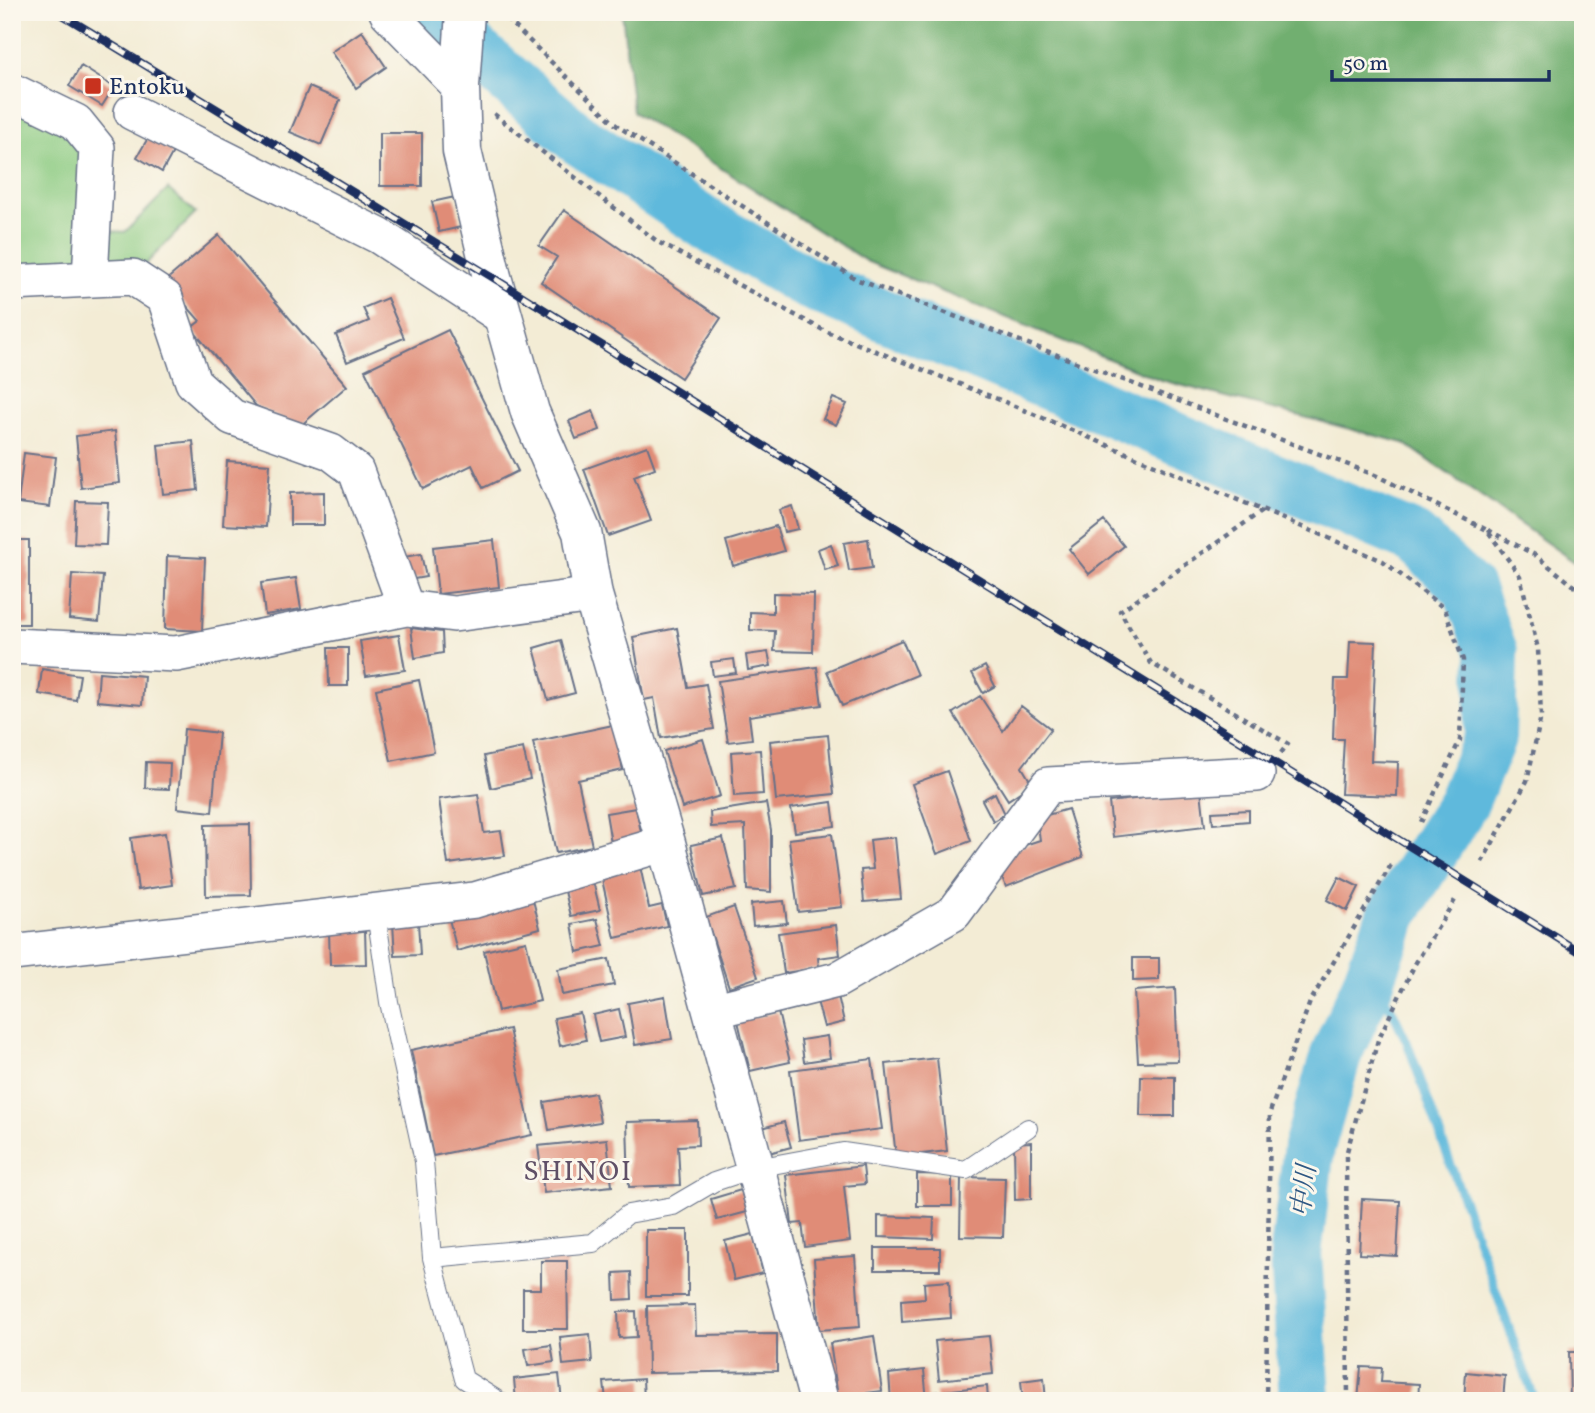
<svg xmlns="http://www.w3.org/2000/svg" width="1595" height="1413" font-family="Vollkorn,'Noto Serif JP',serif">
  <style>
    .green { fill: #8ccb82; stroke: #547d70; stroke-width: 2 }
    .forest { fill: #71af70; stroke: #466f67; stroke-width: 2 }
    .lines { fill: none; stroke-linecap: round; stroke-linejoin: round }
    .stream { stroke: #5eb9dc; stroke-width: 9 }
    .river { stroke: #5eb9dc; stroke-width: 52 }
    .building { fill: #e08c77 }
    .lane-casing { stroke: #677188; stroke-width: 20 }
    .street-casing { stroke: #677188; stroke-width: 38 }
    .secondary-casing { stroke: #677188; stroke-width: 41 }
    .path { stroke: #677188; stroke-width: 4.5; stroke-dasharray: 5 5; stroke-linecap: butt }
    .lane { stroke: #fff; stroke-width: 18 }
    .street { stroke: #fff; stroke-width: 35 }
    .secondary { stroke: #fff; stroke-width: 38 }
    .rail-casing { stroke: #1b2f5e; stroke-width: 8 }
    .rail { stroke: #fbf7ec; stroke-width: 5; stroke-dasharray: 16; stroke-linecap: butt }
    .poi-dot { fill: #c8321e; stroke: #fbf7ec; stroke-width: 2.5 }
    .labels { text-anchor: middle; stroke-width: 6; stroke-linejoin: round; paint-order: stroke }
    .poi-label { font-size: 24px; fill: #1b2f5e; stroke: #fbf7ec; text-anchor: start }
    .water-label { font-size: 26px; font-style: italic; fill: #2f5884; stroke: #fbf7ec }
    .quarter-label { font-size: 28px; letter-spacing: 2px; fill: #605067; stroke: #fbf7ec }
  </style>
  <rect width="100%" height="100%" fill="#fbf7ec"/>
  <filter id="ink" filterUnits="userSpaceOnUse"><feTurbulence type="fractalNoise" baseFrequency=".0143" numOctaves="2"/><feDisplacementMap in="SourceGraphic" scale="14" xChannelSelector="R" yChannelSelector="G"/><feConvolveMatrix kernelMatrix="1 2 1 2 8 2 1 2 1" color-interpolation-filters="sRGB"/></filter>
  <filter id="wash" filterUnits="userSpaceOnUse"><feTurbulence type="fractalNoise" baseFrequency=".00686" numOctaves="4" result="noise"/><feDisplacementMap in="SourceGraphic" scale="28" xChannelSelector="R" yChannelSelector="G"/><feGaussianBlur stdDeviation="1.57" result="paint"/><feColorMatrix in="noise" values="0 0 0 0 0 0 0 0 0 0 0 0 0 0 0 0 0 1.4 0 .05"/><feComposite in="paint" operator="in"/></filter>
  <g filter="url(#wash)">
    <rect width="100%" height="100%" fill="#f3ecd5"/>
    <path class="green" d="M12,91l64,31 17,108 32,2 43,-43 28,24 -63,64 -121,6z"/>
    <path class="forest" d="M622,12h961v556l-179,-125 -243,-63 -295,-119 -233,-149z"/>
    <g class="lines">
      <path class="stream" d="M1365,991l24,13 18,38 128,359"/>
      <path class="river" d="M438,12l36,38 103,88 132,88 98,57 607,255 54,50 24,64 -2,86 -27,65 -70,111 -28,77 -28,61 -28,95 -13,106 9,148"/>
    </g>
    <g id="blocks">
      <path class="building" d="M362,31l24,36 -30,21 -25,-36z
        M81,66l33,21 -12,19 -33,-20z
        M309,87l31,13 -19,45 -31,-13z
        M380,133h42v53h-42z
        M148,138l25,14 -11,20 -25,-15z
        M455,197l6,30 -22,5 -7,-30z
        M564,210l157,108 -40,60 -140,-96 16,-25 -18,-11z
        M219,235l128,151 -48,41 -43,-21 -65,-78 9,-7 -35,-40z
        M387,298l17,40 -57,24 -11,-27 33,-14 -6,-13z
        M448,330l70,141 -35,17 -11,-23 -49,24 -58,-119z
        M833,398l14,6 -11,21 -13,-6z
        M593,411l7,19 -24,9 -7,-18z
        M115,431l5,52 -39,5 -5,-52z
        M193,441l5,49 -35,4 -5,-49z
        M647,446l8,22 -21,8 17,45 -43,15 -24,-67z
        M24,453l32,4 -6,50 -32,-4z
        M227,461l43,3 -4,63 -43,-2z
        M324,492v33h-34v-32z
        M76,501l32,1 -2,43 -32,-1z
        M792,506l6,23 -14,3 -5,-22z
        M1104,521l20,25 -35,28 -20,-25z
        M776,526l8,25 -51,15 -7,-25z
        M868,539l4,29 -23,3 -5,-28z
        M12,540h17v84h-17z
        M494,540l5,47 -61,7 -5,-47z
        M831,544l7,22 -13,4 -7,-21z
        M421,554l5,23 -18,3 -4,-23z
        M167,556l38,2 -3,73 -37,-2z
        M72,574l31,2 -4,46 -30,-3z
        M296,578l5,31 -36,6 -4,-32z
        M773,593l41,1 -1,58 -39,-1 1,-20 -25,-1v-18l23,1z
        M411,628l31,4 1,21 -28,5z
        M677,628l11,59 18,-3 8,45 -53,9 -7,-40 -10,2 -11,-63z
        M399,635l6,35 -39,6 -6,-35z
        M561,640l14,53 -27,7 -14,-52z
        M902,640l15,35 -75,31 -15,-35z
        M1350,641l26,1 -5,119 27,1 -1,34 -56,-2 3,-55h-11l2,-60h13z
        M328,648h20v38h-19z
        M768,652l3,14 -23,4 -2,-15z
        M734,659l2,14 -23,3 -2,-14z
        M985,666l10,20 -12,7 -11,-20z
        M817,667l5,38 -73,11 3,23 -24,3 -10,-61z
        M42,669l38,6 -4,25 -37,-6z
        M99,672l45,4 -2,29 -45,-4z
        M419,680l15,72 -43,9 -15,-72z
        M980,696l23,35 18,-25 30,23 -29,38 10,17 -24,16 -55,-87z
        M613,725l10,45 -45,10 14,66 -36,7 -23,-111z
        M184,729l35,4 -7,79 -35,-4z
        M828,735l6,59 -58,6 -6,-59z
        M703,739l17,57 -38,12 -18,-57z
        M523,748l7,31 -39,9 -7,-32z
        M760,750l3,44 -29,2 -3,-44z
        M146,762l24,1 -1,26 -24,-1z
        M947,771l24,70 -34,13 -25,-70z
        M1201,791l4,35 -92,11 -4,-35z
        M995,793l10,21 -12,7 -11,-21z
        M478,794l6,39 17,-2 4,25 -57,8 -9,-65z
        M832,802l3,24 -40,6 -4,-24z
        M766,803l5,27v62l-24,-2 -2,-65 -34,2 -1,-15z
        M636,808l6,29 -31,6 -5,-30z
        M1068,809l15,48 -77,30 -8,-20 21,-20 21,-7 -3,-22z
        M1249,810v11l-36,3 -1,-12z
        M250,824l1,71 -45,1 -1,-71z
        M165,833l7,52 -34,5 -7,-52z
        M832,834l10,73 -44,5 -9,-73z
        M895,837l6,62 -37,3 -3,-32 12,-1 -3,-29z
        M723,838l13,51 -33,7 -12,-51z
        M640,866l9,42 13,-3 5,21 -52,12 -14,-63z
        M592,877l8,33 -29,6 -8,-33z
        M1339,877l20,10 -12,24 -20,-11z
        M532,896l8,32 -83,23 -8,-32z
        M784,901l3,22 -34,3 -2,-22z
        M734,907l24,70 -29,10 -23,-70z
        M597,919l7,27 -27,6 -5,-28z
        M418,922l2,33 -25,1 -2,-33z
        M836,925l4,30 -22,3 1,10 -35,5 -6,-40z
        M365,930l1,34 -36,1 -1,-34z
        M526,941l14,60 -42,10 -14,-60z
        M1133,958h26v22l-26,1z
        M609,959l5,26 -52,10 -4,-26z
        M1175,988l3,73 -40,1 -4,-71z
        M665,996l7,43 -37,6 -7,-42z
        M838,996l6,26 -20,5 -7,-26z
        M619,1009l6,28 -26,5 -6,-27z
        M778,1012l12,50 -40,9 -12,-50z
        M580,1013l6,27 -26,6 -6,-28z
        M509,1029l23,106 -99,21 -22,-106z
        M827,1036l3,22 -26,4 -3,-22z
        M937,1058l10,93 -51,6 -10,-93z
        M872,1059l10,70 -83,11 -9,-70z
        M1141,1076l34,1v39h-35z
        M595,1093l5,29 -51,8 -5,-28z
        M697,1120l1,25 -20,1 2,39 -51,2 -2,-65z
        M784,1122l7,25 -22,6 -7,-25z
        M607,1139l5,47 -68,7 -6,-47z
        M1031,1142v57l-16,1 -1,-57z
        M863,1166l2,18 -21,2 6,55 -45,6 -3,-24 -10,1 -6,-49z
        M917,1174l35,1v31h-35z
        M961,1177l44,1 -2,59 -43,-1z
        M741,1190l6,22 -30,8 -6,-21z
        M1362,1199l38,2 -3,55 -38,-2z
        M878,1216l56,2 -1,21 -55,-2z
        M646,1230h42v66h-42z
        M753,1234l10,39 -29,7 -9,-39z
        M875,1248h65v22h-65z
        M855,1256l5,71 -41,3 -5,-71z
        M541,1261h26l1,68h-45v-40h18z
        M631,1272l1,27 -17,1 -1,-27z
        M949,1281l2,37 -49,4 -1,-22 24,-2 -1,-15z
        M695,1305l1,30 81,-1v37l-129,2 -1,-67z
        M636,1311l1,26 -18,1 -1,-26z
        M590,1334l2,28 -29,3 -3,-28z
        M874,1336l8,55 -44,6 -8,-54z
        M989,1336l4,38 -54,6 -4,-39z
        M551,1345l3,17 -26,4 -3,-17z
        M1569,1352h14v49h-13z
        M1361,1367l21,1 -1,14 38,2 -1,17h-60z
        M924,1370l3,31h-36l-2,-27z
        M1466,1372l39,4 -2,25h-39z
        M559,1374l3,27h-46l-2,-22z
        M1044,1378l2,23h-23l-2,-20z
        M643,1379l1,22h-38l-2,-19z
        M987,1386l1,15h-52l-1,-9z"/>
    </g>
  </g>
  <g filter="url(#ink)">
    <use href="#blocks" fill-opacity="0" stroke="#677188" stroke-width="2"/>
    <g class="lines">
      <g class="lane-casing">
        <path id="lane" d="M376,913l13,89 35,159 8,97 32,121 35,22
          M432,1258l161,-15 35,-29 45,-8 41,-24 42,-14 87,-16 123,18 62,-42"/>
      </g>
      <g class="street-casing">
        <path id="street" d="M387,12l73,75
          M12,91l64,31 21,26 -7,130
          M132,112l247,124 124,81
          M12,283l121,-6 32,21 28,84 39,35 99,35 25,19 50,137
          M12,646l164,8 230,-46 48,6 139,-19
          M12,953l463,-53 191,-57
          M712,1011l125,-31 117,-67 94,-128 209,-11"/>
      </g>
      <g class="secondary-casing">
        <path id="secondary" d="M465,12l-5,75 2,64 30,126 38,135 52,120 11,63 73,248 153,558"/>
      </g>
      <path class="path" d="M500,12l116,113 240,154 519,196 112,55 33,46 18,73 3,67 -14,65 -45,81
        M494,114l164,128 167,89 175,69 383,161 62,48 18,51 -3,80 -39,82
        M1262,511l-142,100 31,52 137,81 -7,9
        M1488,530l47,25 48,38
        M1266,1401l4,-289 40,-110 81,-137
        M1348,1401l-2,-246 32,-115 37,-76 40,-64"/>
      <use href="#lane" class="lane"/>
      <use href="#street" class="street"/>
      <use href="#secondary" class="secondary"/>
      <g class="rail-casing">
        <path id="rail" d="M58,12l434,265 1091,677"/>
      </g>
      <use href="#rail" class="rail"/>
    </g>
  </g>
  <rect class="poi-dot" x="84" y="77" width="18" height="18" rx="3.5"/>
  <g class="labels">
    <g class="poi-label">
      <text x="109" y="94">Entoku</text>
    </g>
    <g class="water-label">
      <text transform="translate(1303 1191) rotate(-83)" y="9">中川</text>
    </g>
    <g class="quarter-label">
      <text x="578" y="1180">SHINOI</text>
    </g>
  </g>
  <rect width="1595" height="1413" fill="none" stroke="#fbf7ec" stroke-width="42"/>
  <path d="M1332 70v10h217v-10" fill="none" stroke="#1b2f5e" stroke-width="3.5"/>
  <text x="1343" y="70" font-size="21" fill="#1b2f5e" stroke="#fbf7ec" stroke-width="5" paint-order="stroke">50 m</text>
</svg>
